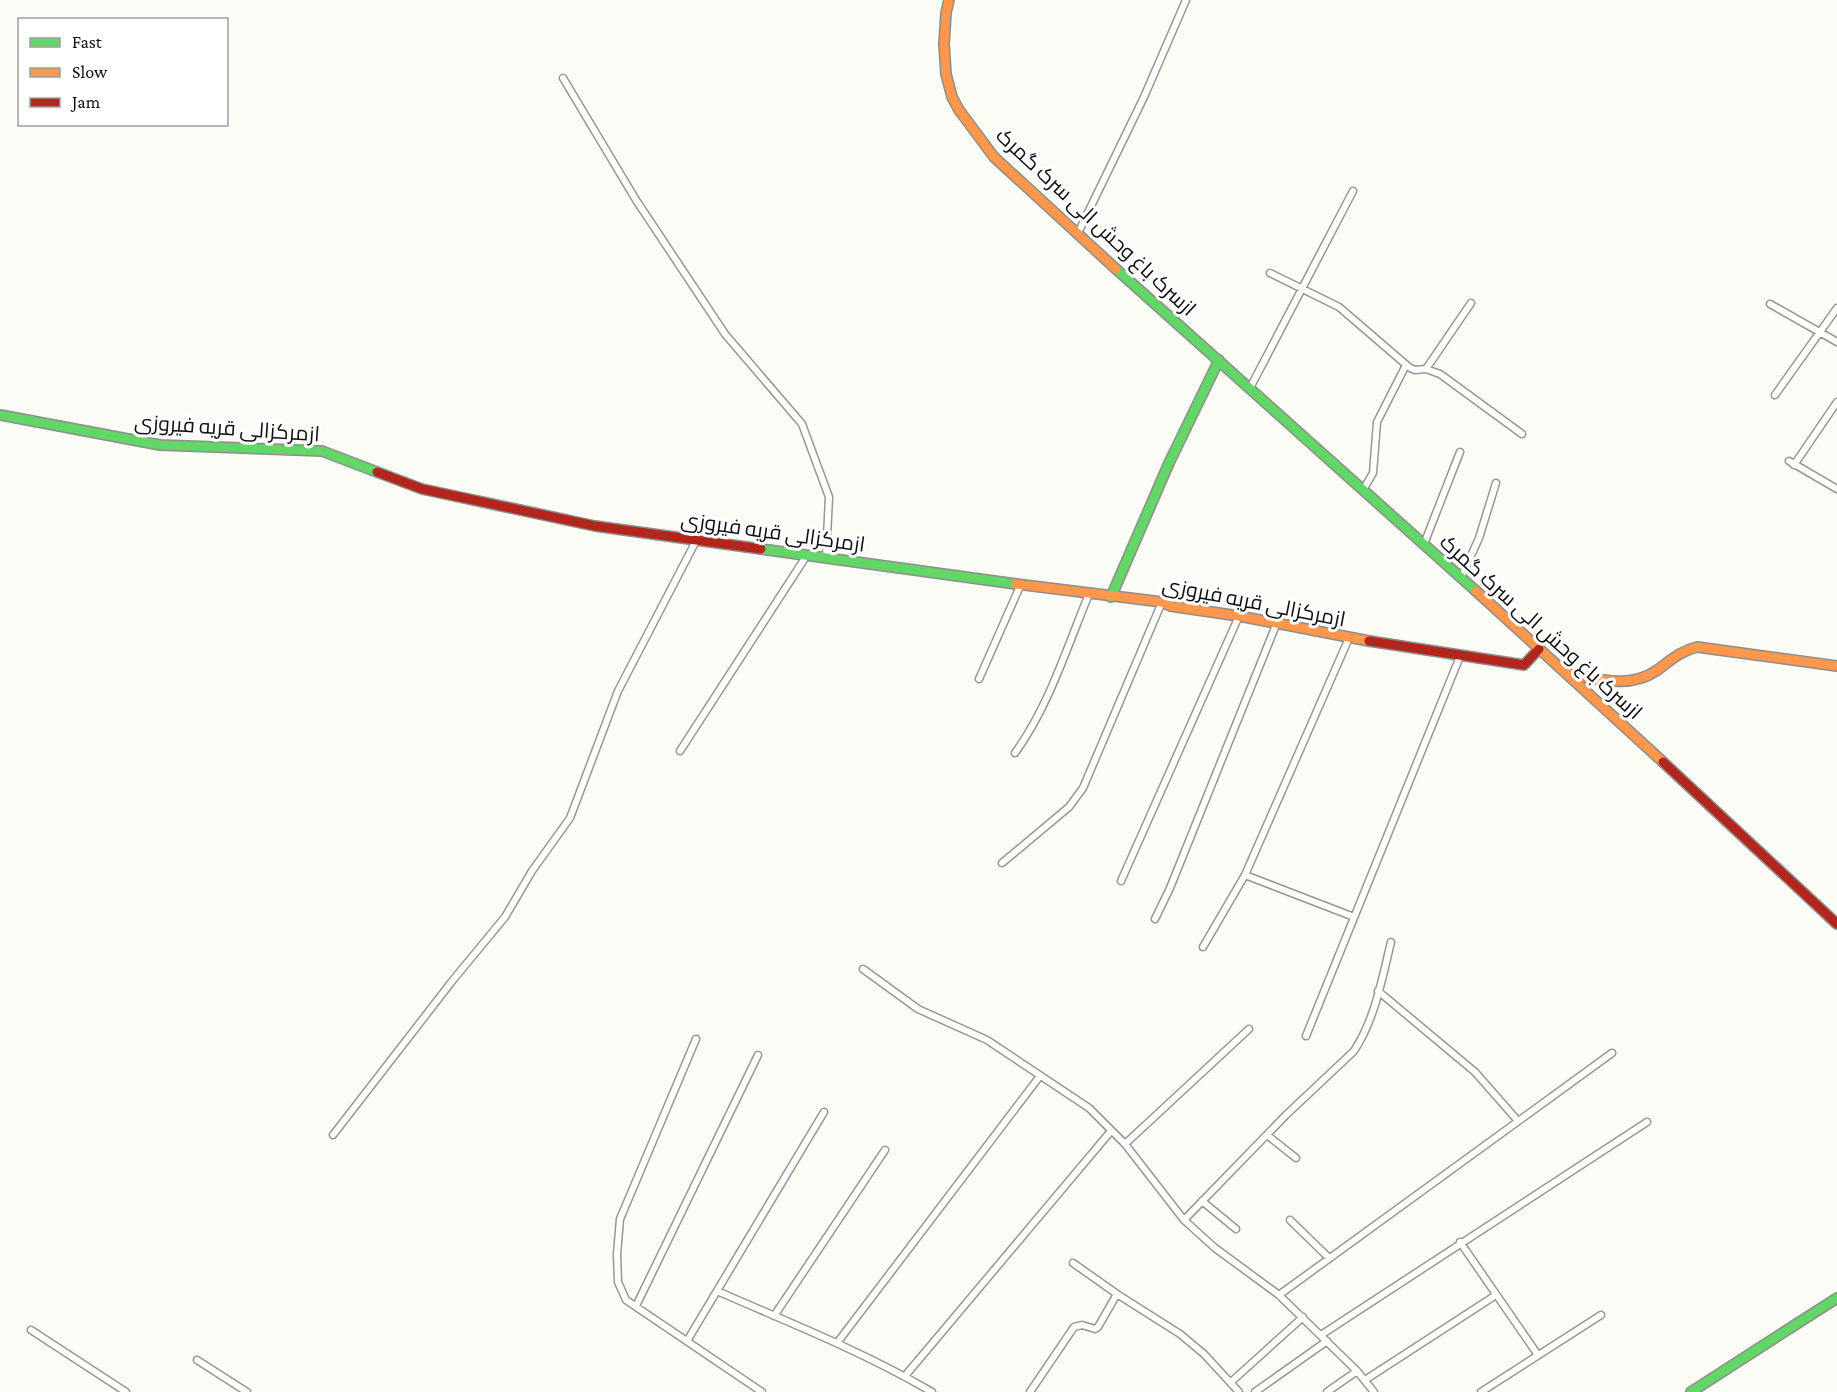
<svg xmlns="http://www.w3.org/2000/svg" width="1837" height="1392" font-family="'Crimson Pro',Cairo,serif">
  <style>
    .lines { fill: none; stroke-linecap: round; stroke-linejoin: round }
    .street-casing { stroke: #969694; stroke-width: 9 }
    .fast-casing { stroke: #8d8d8b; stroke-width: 12 }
    .slow-casing { stroke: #8d8d8b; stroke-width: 12 }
    .jam-casing { stroke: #8d8d8b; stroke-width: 12 }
    .street { stroke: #fffffe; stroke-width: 6 }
    .fast { stroke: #63d668; stroke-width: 9 }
    .slow { stroke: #ff974d; stroke-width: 9 }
    .jam { stroke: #b3261e; stroke-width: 9 }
    .labels { text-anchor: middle; stroke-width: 6; stroke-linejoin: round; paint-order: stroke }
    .street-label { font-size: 21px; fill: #101010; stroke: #fff }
  </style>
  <rect width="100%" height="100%" fill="#fcfcf7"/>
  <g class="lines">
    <g class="street-casing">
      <path id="street" d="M563,78l73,122 89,134 77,90 27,73 -3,60
        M1078,233l66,-136 42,-97
        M1270,273l69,34 71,61 5,2 11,-1 14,5 82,60
        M1770,304l67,38
        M1426,369l45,-66
        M1250,388l103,-197
        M1775,395l62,-87
        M1789,461l48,28
        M1794,465l43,-63
        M1363,490l10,-17 4,-51 29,-57
        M1424,544l36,-92
        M1461,578l18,-40 17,-55
        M979,679l42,-95
        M680,751l127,-196
        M1015,753c34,-47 52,-106 74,-159
        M1002,863l67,-56 14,-19 79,-186
        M1245,875l109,42
        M1121,881l118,-265
        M1155,919l15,-31 106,-263
        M1203,947l42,-72 104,-237
        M863,969l55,40 69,31 102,68 36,36 59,76 31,28 64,47 78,76 17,21
        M1378,991l97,81 43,49
        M1306,1036l155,-382
        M696,1039l-76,180 -3,35 1,28 8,18 136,92
        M333,1135l120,-155 52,-63 27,-46 38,-53 48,-127 79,-152
        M1267,1135l29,23
        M1125,1144l124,-115
        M1202,1201l34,28
        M1184,1220l102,-105 68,-64c21,-32 28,-72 37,-109
        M1290,1220l39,38
        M1460,1242l78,113
        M1073,1263l44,31 63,40 24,20 35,38
        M717,1291c73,32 147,61 215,101
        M1279,1295l333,-242
        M636,1306l122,-251
        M774,1316l111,-166
        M31,1330l95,62
        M1321,1335l326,-213
        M687,1341l137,-229
        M837,1343l203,-267
        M197,1360l50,32
        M905,1376l206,-245
        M1365,1380l131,-85
        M1231,1382l72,-65
        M1030,1392l44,-65 8,-2 13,4 3,-2 19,-33
        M1255,1392l72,-51
        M1327,1392l30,-21
        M1481,1392l120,-77"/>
    </g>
    <g class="fast-casing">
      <path id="fast" d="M1116,269l360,322
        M0,415l160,30 162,6 55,21
        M761,549l255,35
        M1111,597l58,-134 50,-103
        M1691,1392l146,-94"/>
    </g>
    <g class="slow-casing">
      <path id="slow" d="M949,0l-3,13 -2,31 2,30 6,23 7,13 35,47 122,112
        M1016,584l146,18 8,4 69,10 130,25
        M1476,591l187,171
        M1568,674c30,5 61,15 88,-3 14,-10 24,-20 41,-24l140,19"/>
    </g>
    <g class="jam-casing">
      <path id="jam" d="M377,472l45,17 173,37 166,23
        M1369,641l155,24 15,-16
        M1663,762l174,162"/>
    </g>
    <use href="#street" class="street"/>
    <use href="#fast" class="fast"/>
    <use href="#slow" class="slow"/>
    <use href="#jam" class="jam"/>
  </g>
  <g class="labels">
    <g class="street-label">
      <text transform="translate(1096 222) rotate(43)" y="7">ازسرک باغ وحش الی سرک گمرک</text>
      <text transform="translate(227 428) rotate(4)" y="7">ازمرکزالی قریه فیروزی</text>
      <text transform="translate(773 532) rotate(8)" y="7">ازمرکزالی قریه فیروزی</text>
      <text transform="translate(1254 602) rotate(11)" y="7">ازمرکزالی قریه فیروزی</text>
      <text transform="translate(1541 627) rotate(42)" y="7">ازسرک باغ وحش الی سرک گمرک</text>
    </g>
  </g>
  <rect x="18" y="18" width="210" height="108" fill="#ffffff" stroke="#9f9f9f" stroke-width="1.5"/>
  <rect x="30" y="38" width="30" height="9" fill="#63d668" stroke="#9f9f9f" stroke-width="1.5"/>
  <text x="72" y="48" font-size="18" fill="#101010">Fast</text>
  <rect x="30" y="68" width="30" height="9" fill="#ff974d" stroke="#9f9f9f" stroke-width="1.5"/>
  <text x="72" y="78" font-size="18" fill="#101010">Slow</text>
  <rect x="30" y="98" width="30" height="9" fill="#b3261e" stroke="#9f9f9f" stroke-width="1.5"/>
  <text x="72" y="108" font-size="18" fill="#101010">Jam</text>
</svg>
